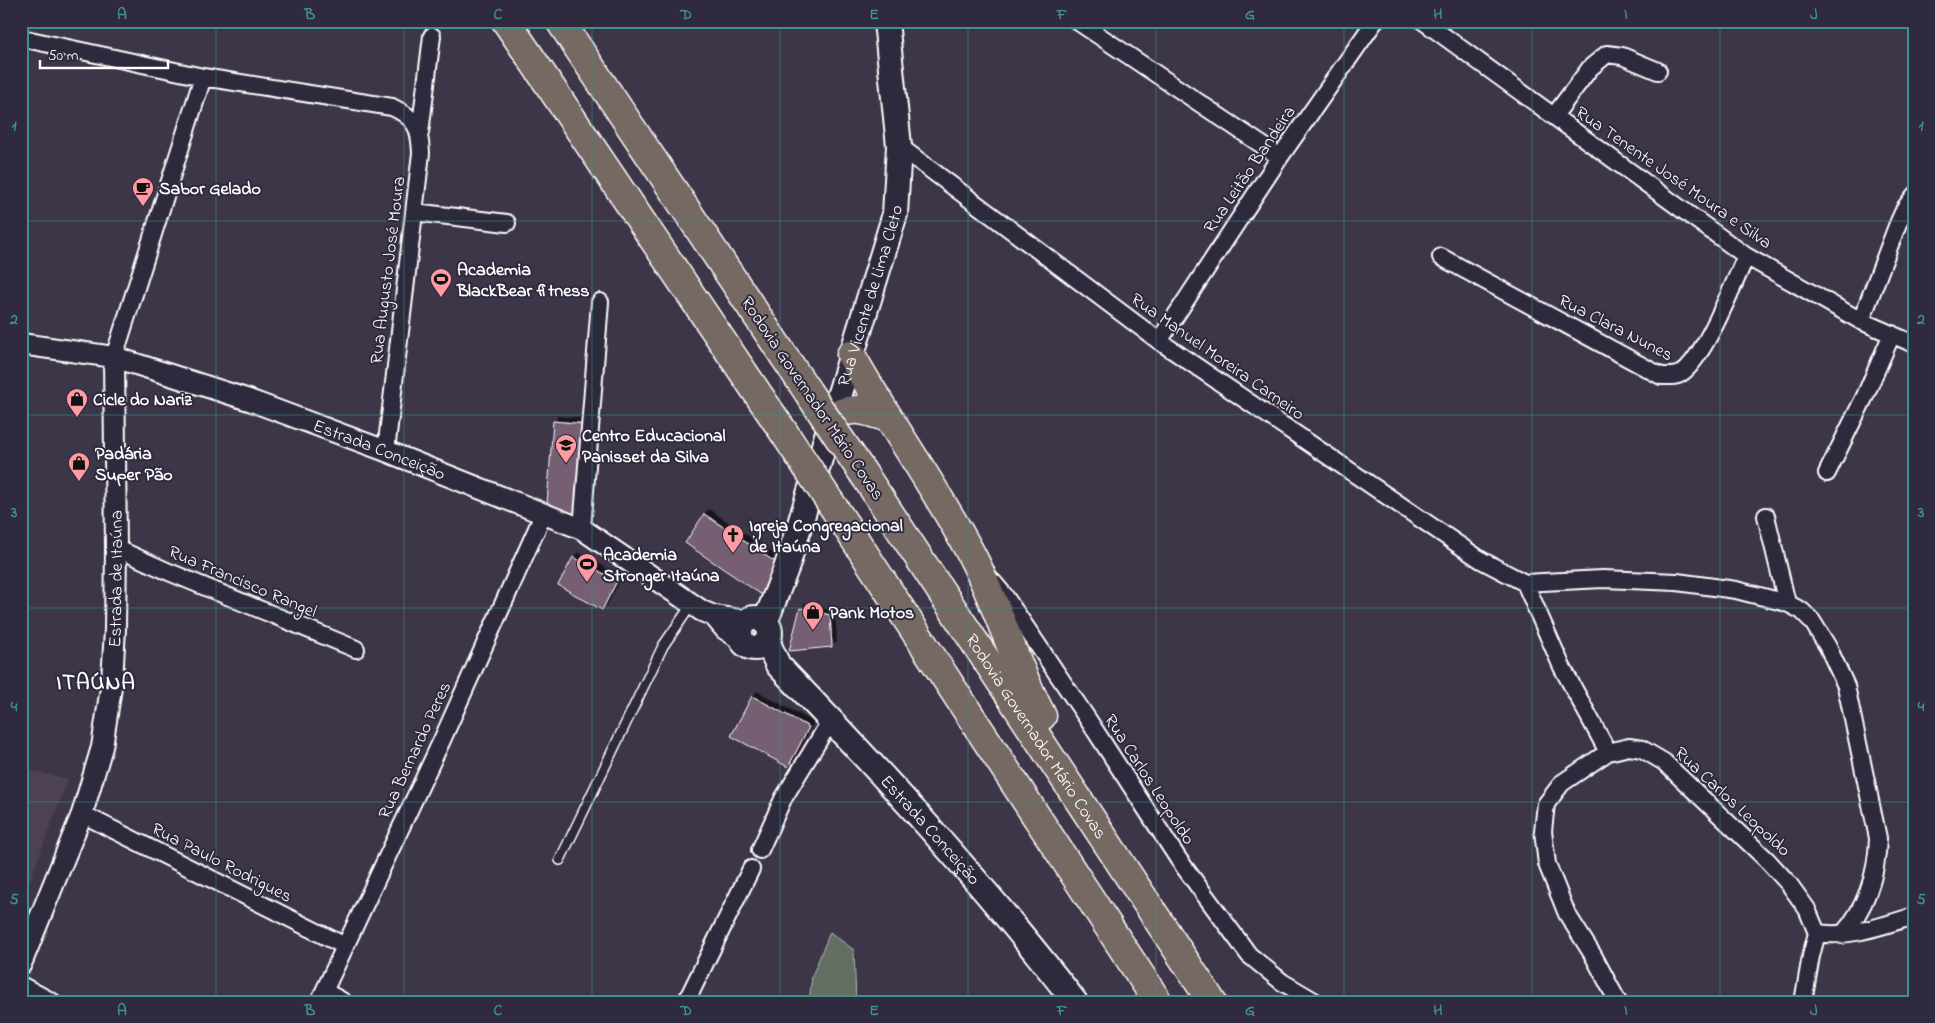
<svg xmlns="http://www.w3.org/2000/svg" width="1935" height="1023" font-family="'Indie Flower',sans-serif">
  <style>
    .built { fill: #4e4255 }
    .green { fill: #626e62; stroke: #b0b6b0 }
    .building { fill: #765f73; stroke: #fff; filter: url(#shadow) }
    .lines { fill: none; stroke-linecap: round; stroke-linejoin: round }
    .service-casing { stroke: #fff; stroke-width: 12 }
    .minor-casing { stroke: #fff; stroke-width: 20 }
    .tertiary-casing { stroke: #fff; stroke-width: 24 }
    .secondary-casing { stroke: #fff; stroke-width: 28 }
    .motorway-casing { stroke: #fff; stroke-width: 31 }
    .service { stroke: #2f2a3d; stroke-width: 9 }
    .minor { stroke: #2f2a3d; stroke-width: 16 }
    .tertiary { stroke: #2f2a3d; stroke-width: 20 }
    .secondary { stroke: #2f2a3d; stroke-width: 24 }
    .motorway { stroke: #766964; stroke-width: 28 }
    .motorway-bridge-casing { stroke: #fff; stroke-width: 31; stroke-linecap: butt }
    .motorway-bridge { stroke: #766964; stroke-width: 28 }
    .grid { fill: none; stroke: #3f918b; stroke-width: 1; stroke-opacity: 0.55 }
    .labels { text-anchor: middle; stroke-width: 4; stroke-linejoin: round; paint-order: stroke }
    .street-label { font-size: 18px; fill: #fff; stroke: #2f2a3d }
    .poi-label { font-size: 18px; font-weight: bold; fill: #fff; stroke: #2f2a3d; text-anchor: start }
    .district-label { font-size: 22px; font-weight: bold; letter-spacing: 1px; fill: #fff; stroke: #2f2a3d }
    .neatline { fill: none; stroke: #3f918b; stroke-width: 2 }
    .grid-label { font-size: 16px; text-anchor: middle; font-weight: bold; fill: #3f918b }
  </style>
  <defs>
    <filter id="shadow"><feDropShadow dx="4.5" dy="-4.5" stdDeviation="0" flood-color="#0009"/></filter>
  </defs>
  <rect width="100%" height="100%" fill="#3d3548"/>
  <filter id="ink" filterUnits="userSpaceOnUse"><feTurbulence type="fractalNoise" baseFrequency=".02" numOctaves="2"/><feDisplacementMap in="SourceGraphic" scale="10" xChannelSelector="R" yChannelSelector="G"/><feConvolveMatrix kernelMatrix="1 2 1 2 8 2 1 2 1" color-interpolation-filters="sRGB"/></filter>
  <g filter="url(#ink)">
    <path class="built" d="M21,768l47,11 -44,117 -3,-2z"/>
    <path class="green" d="M830,932l24,18 2,52h-47l3,-26z"/>
    <path class="building" d="M553,421l33,3 -7,92 -32,-12z
      M704,514l77,52 -19,29 -77,-52z
      M573,557l44,24 -15,29 -44,-25z
      M800,608l30,7 2,32 -43,4z
      M752,696l57,31 -21,40 -57,-31z"/>
    <g class="lines">
      <g class="service-casing">
        <path id="service" d="M560,860l103,-214 29,-42"/>
      </g>
      <g class="minor-casing">
        <path id="minor" d="M1077,21l203,136
          M1423,21l323,235 115,65 53,23
          M21,38l182,39 189,30c24,11 28,21 29,46l-35,298
          M1554,116l36,-48 17,-14 15,2 36,15
          M420,133l12,-97
          M899,146l260,195 322,219 44,23 78,-4 74,3 59,8 51,13 15,8 10,10 16,26 18,39 32,152c-1,36 -12,70 -36,97
          M414,212l93,11
          M1441,257l220,119c7,0 13,1 19,-2 23,-13 54,-91 66,-118
          M1861,321l36,-95 8,-18 9,-12
          M1159,341l121,-184 95,-136
          M114,357l89,-280
          M1827,473l38,-77 27,-62
          M1766,516l21,87
          M582,529l18,-227
          M116,548l53,24 187,77
          M993,582l11,13 83,123 92,142 70,95 33,27 34,20
          M1525,583l37,84 46,85
          M82,814l263,132
          M760,850l23,-51 48,-79
          M1817,933c34,5 64,-7 97,-17
          M21,985l32,17
          M324,991l20,11
          M319,1002l123,-262 101,-225
          M686,1002l65,-133
          M1618,1002l-25,-47 -26,-41 -20,-50 -4,-33 3,-27 16,-21 46,-31 21,-5 13,2 22,13 103,98 22,24 18,25 10,24
          M1803,1002l8,-46 6,-23"/>
      </g>
      <g class="tertiary-casing">
        <g id="tertiary">
          <path id="s1" d="M21,344l93,13 135,43 137,51 196,78 120,82 12,5 33,5"/>
          <path d="M714,616l11,13 17,11"/>
          <path id="s2" d="M21,964l61,-150 20,-67 10,-66 3,-52 1,-81 -2,-191"/>
        </g>
      </g>
      <g class="secondary-casing">
        <g id="secondary">
          <circle cx="755" cy="633" r="15"/>
          <path id="s3" d="M765,623l22,-57 108,-352 4,-68 -13,-125"/>
          <path id="s4" d="M767,641l11,24c104,108 206,219 297,337"/>
        </g>
      </g>
      <g class="motorway-casing">
        <g id="motorway">
          <path d="M506,21l277,410"/>
          <path d="M560,21l248,371"/>
          <path d="M851,355c38,68 85,132 121,201 27,52 43,109 70,160"/>
          <path d="M834,415c24,-9 30,-5 54,3"/>
          <path id="s5" d="M867,479l345,523"/>
          <path d="M846,526l312,476"/>
        </g>
      </g>
      <use href="#service" class="service"/>
      <use href="#minor" class="minor"/>
      <use href="#tertiary" class="tertiary"/>
      <use href="#secondary" class="secondary"/>
      <use href="#motorway" class="motorway"/>
      <g class="motorway-bridge-casing">
        <path id="motorway-bridge" d="M808,392l59,87
          M783,431l63,95"/>
      </g>
      <use href="#motorway-bridge" class="motorway-bridge"/>
    </g>
  </g>
  <path class="grid" d="M216,21v981M404,21v981M592,21v981M780,21v981M968,21v981M1156,21v981M1344,21v981M1532,21v981M1720,21v981M21,221h1893M21,415h1893M21,608h1893M21,802h1893"/>
  <defs>
    <g id="cafe-pin" transform="scale(1.125)"><path d="M0 17L-7.5 6A9.5 9.5 0 1 1 7.5 6Z" fill="#ff9aa2" stroke="#2f2a3d"/><path d="M-5.5-4.5H6V0H3Q3 3.5 0 3.5H-2.5Q-5.5 3.5-5.5 0ZM3-3.2v2h1.7v-2ZM-6 4.5H4V6H-6Z" fill="#111"/></g>
    <g id="stadium-pin" transform="scale(1.125)"><path d="M0 17L-7.5 6A9.5 9.5 0 1 1 7.5 6Z" fill="#ff9aa2" stroke="#2f2a3d"/><path d="M0-5a6.5 5 0 1 0 0 10a6.5 5 0 1 0 0-10ZM-3.5-1.8h7v3.6h-7Z" fill="#111"/></g>
    <g id="shop-pin" transform="scale(1.125)"><path d="M0 17L-7.5 6A9.5 9.5 0 1 1 7.5 6Z" fill="#ff9aa2" stroke="#2f2a3d"/><path d="M-5-2.5h2.3a2.7 3.5 0 0 1 5.4 0H5L5.5 6h-11ZM-1.5-2.5h3a1.5 2.3 0 0 0-3 0Z" fill="#111"/></g>
    <g id="school-pin" transform="scale(1.125)"><path d="M0 17L-7.5 6A9.5 9.5 0 1 1 7.5 6Z" fill="#ff9aa2" stroke="#2f2a3d"/><path d="M0-5L7-2L0 1L-7-2ZM-4 1L0 2.5L4 1V4Q0 6-4 4Z" fill="#111"/></g>
    <g id="church-pin" transform="scale(1.125)"><path d="M0 17L-7.5 6A9.5 9.5 0 1 1 7.5 6Z" fill="#ff9aa2" stroke="#2f2a3d"/><path d="M-1.2-6h2.4v3.5h3.3v2.4h-3.3V6h-2.4V-.1h-3.3v-2.4h3.3Z" fill="#111"/></g>
  </defs>
  <g fill-rule="evenodd">
    <use href="#cafe-pin" x="143" y="188"/>
    <use href="#stadium-pin" x="441" y="279"/>
    <use href="#shop-pin" x="77" y="399"/>
    <use href="#school-pin" x="566" y="445"/>
    <use href="#shop-pin" x="79" y="463"/>
    <use href="#church-pin" x="733" y="535"/>
    <use href="#stadium-pin" x="587" y="564"/>
    <use href="#shop-pin" x="813" y="612"/>
  </g>
  <g class="labels">
    <g class="street-label">
      <text transform="translate(1249 169) rotate(-56)" y="6">Rua Leitão Bandeira</text>
      <text transform="translate(1674 177) rotate(35)" y="6">Rua Tenente José Moura e Silva</text>
      <text transform="translate(387 270) rotate(-83)" y="6">Rua Augusto José Moura</text>
      <text dy="6" stroke="none"><textPath href="#s3" startOffset="344">Rua Vicente de Lima Cleto</textPath></text>
      <text transform="translate(1616 327) rotate(27)" y="6">Rua Clara Nunes</text>
      <text transform="translate(1218 356) rotate(35)" y="6">Rua Manuel Moreira Carneiro</text>
      <text transform="translate(813 398) rotate(56)" y="6">Rodovia Governador Mário Covas</text>
      <text dy="6" stroke="none"><textPath href="#s1" startOffset="375">Estrada Conceição</textPath></text>
      <text dy="6" stroke="none"><textPath href="#s2" startOffset="401">Estrada de Itaúna</textPath></text>
      <text transform="translate(243 581) rotate(23)" y="6">Rua Francisco Rangel</text>
      <text dy="6" stroke="none"><textPath href="#s5" startOffset="308">Rodovia Governador Mário Covas</textPath></text>
      <text transform="translate(414 750) rotate(-65)" y="6">Rua Bernardo Peres</text>
      <text transform="translate(1150 779) rotate(57)" y="6">Rua Carlos Leopoldo</text>
      <text transform="translate(1733 801) rotate(43)" y="6">Rua Carlos Leopoldo</text>
      <text dy="6" stroke="none"><textPath href="#s4" startOffset="251">Estrada Conceição</textPath></text>
      <text transform="translate(222 862) rotate(27)" y="6">Rua Paulo Rodrigues</text>
    </g>
    <g class="poi-label">
      <text x="159" y="194">Sabor Gelado</text>
      <text x="457" y="275">Academia<tspan x="457" dy="21">BlackBear fitness</tspan></text>
      <text x="93" y="405">Cicle do Nariz</text>
      <text x="582" y="441">Centro Educacional<tspan x="582" dy="21">Panisset da Silva</tspan></text>
      <text x="95" y="459">Padária<tspan x="95" dy="21">Super Pão</tspan></text>
      <text x="749" y="531">Igreja Congregacional<tspan x="749" dy="21">de Itaúna</tspan></text>
      <text x="603" y="560">Academia<tspan x="603" dy="21">Stronger Itaúna</tspan></text>
      <text x="829" y="618">Pank Motos</text>
    </g>
    <g class="district-label">
      <text x="96" y="689">ITAÚNA</text>
    </g>
  </g>
  <rect width="1935" height="1023" fill="none" stroke="#2f2a3d" stroke-width="55"/>
  <path d="M40 60v8h128v-8" fill="none" stroke="#ffffff" stroke-width="2.5"/>
  <text x="48" y="60" font-size="15" fill="#ffffff" stroke="#2f2a3d" stroke-width="4" paint-order="stroke">50 m</text>
  <rect x="28" y="28" width="1880" height="968" class="neatline"/>
  <g class="grid-label">
    <text x="122" y="19">A</text>
    <text x="310" y="19">B</text>
    <text x="498" y="19">C</text>
    <text x="686" y="19">D</text>
    <text x="874" y="19">E</text>
    <text x="1062" y="19">F</text>
    <text x="1250" y="19">G</text>
    <text x="1438" y="19">H</text>
    <text x="1626" y="19">I</text>
    <text x="1814" y="19">J</text>
    <text x="14" y="130">1</text>
    <text x="1921" y="130">1</text>
    <text x="14" y="324">2</text>
    <text x="1921" y="324">2</text>
    <text x="14" y="517">3</text>
    <text x="1921" y="517">3</text>
    <text x="14" y="711">4</text>
    <text x="1921" y="711">4</text>
    <text x="14" y="904">5</text>
    <text x="1921" y="904">5</text>
    <text x="122" y="1015">A</text>
    <text x="310" y="1015">B</text>
    <text x="498" y="1015">C</text>
    <text x="686" y="1015">D</text>
    <text x="874" y="1015">E</text>
    <text x="1062" y="1015">F</text>
    <text x="1250" y="1015">G</text>
    <text x="1438" y="1015">H</text>
    <text x="1626" y="1015">I</text>
    <text x="1814" y="1015">J</text>
  </g>
</svg>
